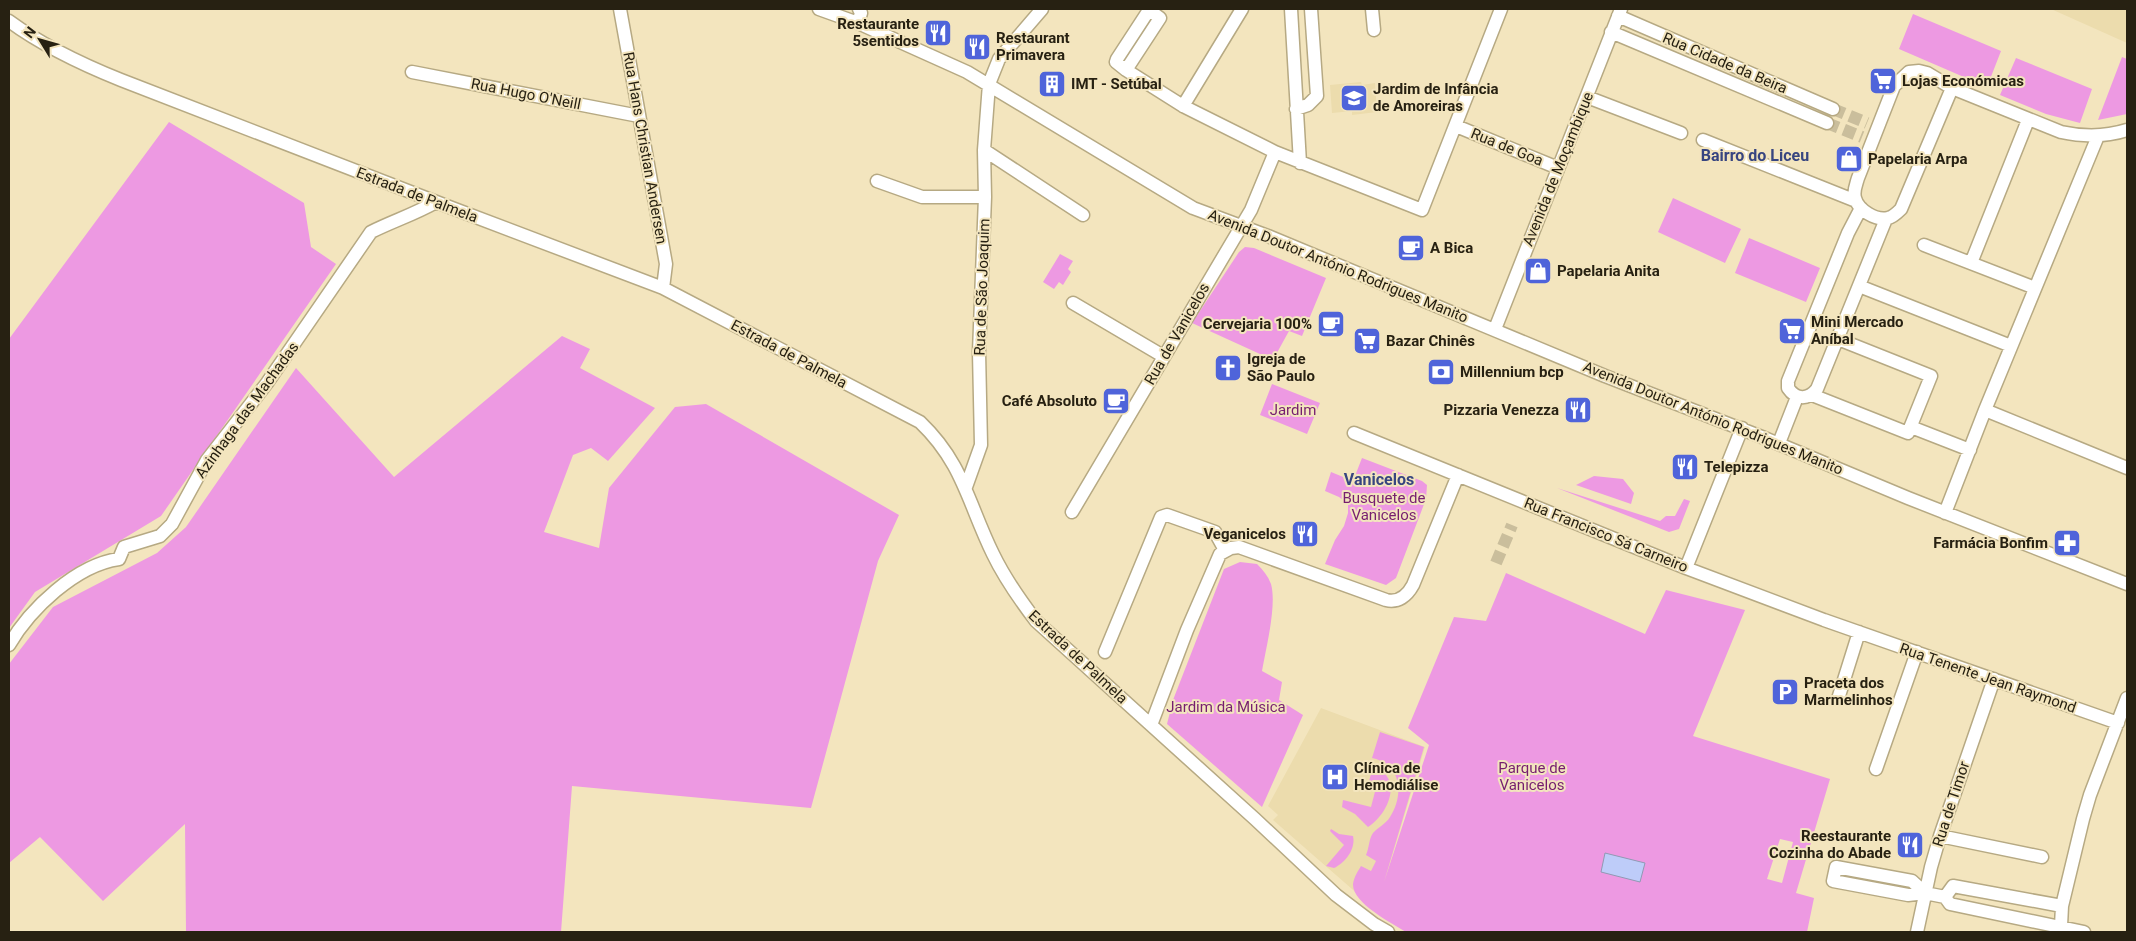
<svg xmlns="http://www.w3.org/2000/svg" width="2136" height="941" font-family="Roboto,sans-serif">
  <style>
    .built { fill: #ecdcad }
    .green { fill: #ed99e2; fill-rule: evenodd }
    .water { fill: #beccf9; stroke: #9199b4 }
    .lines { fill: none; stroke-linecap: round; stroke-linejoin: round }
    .minor-tunnel { stroke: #cabe9c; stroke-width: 12; stroke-dasharray: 12 6; stroke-linecap: butt }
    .minor-casing { stroke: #b6a983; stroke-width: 15 }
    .minor { stroke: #fff; stroke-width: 12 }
    .labels { text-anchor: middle; stroke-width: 4; stroke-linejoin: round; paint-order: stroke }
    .poi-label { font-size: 15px; font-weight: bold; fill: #272112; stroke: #f3e5be; text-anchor: start }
    .street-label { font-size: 15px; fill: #272112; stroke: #f3e5be }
    .park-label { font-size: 15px; fill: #761e6f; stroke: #f3e5be }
    .neighbourhood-label { font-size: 16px; font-weight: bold; fill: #374580; stroke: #f3e5be }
  </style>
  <rect width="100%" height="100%" fill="#f3e5be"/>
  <path class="built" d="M2051,9h76v34z
    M1361,82l1,3 13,-2 2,29 -25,3v-4l-20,2 -2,-28z
    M1321,708l104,39 -49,163 -103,-90 5,-5 -10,-9z"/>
  <path class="green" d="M1913,14l88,37 -14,36 -88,-38z
    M2122,57l5,2v55l-29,6z
    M2016,58l76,31 -12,34 -34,-9 -46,-19z
    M169,122l135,81 7,44 25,17 -175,252 -126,76 -26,36v-289z
    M1673,198l68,31 -16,34 -67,-31z
    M1749,238l71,30 -14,34 -71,-29z
    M1245,247l9,1 72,30 -24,58 -13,-5 -16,29 -81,-37 47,-71z
    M1060,254l13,7 -5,8 3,3 -8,13 -4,-3 -5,7 -11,-7z
    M562,336l28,13 -10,19 75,40 -47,53 -17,-13 -18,7 -29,77 55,16 10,-60 66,-81 31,-3 193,111 -21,46 -67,247 -239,-22 -11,146h-375l-1,-108 -82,77 -63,-64 -31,26v-199l44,-57 104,-54 29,-26 110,-159 98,109z
    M1272,384l48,19 -13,31 -47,-19z
    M1362,458l60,23 5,4 -1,14 -30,79 -10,7 -61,-21 10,-24 9,-14 4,-13v-9l-9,-7 -14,-6 6,-19 22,9z
    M1594,476l29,3 11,14 -3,11 -55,-19z
    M1557,488l103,33 6,-5h9l9,-17 6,2 -11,28 -10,3z
    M1240,562l17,2c6,6 11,12 14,20 6,21 -5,64 -9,87l20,11 -3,18 24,15 -41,92 -95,-83 6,-24 51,-131z
    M1506,573l139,61 21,-44 79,20 -52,126 137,43 -34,114 18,5 -7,34h-401c-14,-9 -54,-29 -53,-48 1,-7 5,-13 8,-18l10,5 5,-10 -10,-6c3,-6 3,-17 7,-22 5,-6 13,-9 17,-16 14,-22 12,-53 -18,-59l8,-26 44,15 -40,135 45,-137 -21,-17 46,-111 32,4zM1780,839l13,3 -11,41 -15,-4z
    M1373,767c31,9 16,47 -5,60l-13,-13 -13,-7 1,-7 28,7 6,-23 -8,-3z
    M1331,829l8,5 14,2c3,13 -8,27 -19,32l-8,-2 18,-21 -14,-14z"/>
  <path class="water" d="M1605,853l40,10 -5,19 -39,-10z"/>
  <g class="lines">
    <path class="minor-tunnel" d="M1833,109l34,14
      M1827,123l35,14
      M1496,563l16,-38"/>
    <g class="minor-casing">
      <path id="minor" d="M620,9l46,255 -3,24
        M819,9l39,14 109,49 226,136 75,28 337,140 157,61 146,61 219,86
        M1291,9l9,154
        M1372,9l2,21
        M1618,16l215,93
        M9,21c34,25 72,43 112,59l331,128 211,80 257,134c43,41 48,81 73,132 12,25 27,46 43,67l219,198 81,76 38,29 14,8
        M858,23l3,-10 -2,-4
        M1611,32l216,91
        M1126,70l34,-52 -11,-8 -32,49 -1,3 10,8 57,36 92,46 147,58 79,-201
        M412,72l227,44
        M1952,88l-51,121c-4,4 -8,8 -13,9 -12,3 -30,-8 -33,-20 -2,-7 1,-13 3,-20l36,-92 15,-14 10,-1 8,2 25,15 109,44c23,5 44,5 66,-2
        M1587,97l94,36
        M1183,106l59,-97
        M1296,109l12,-4 9,-9 -6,-87
        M1456,126l102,42
        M1703,140l153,61
        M984,150l99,65
        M877,181l45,16h63
        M1861,208l-13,25 -60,148v7c8,12 20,12 29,1l69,-170
        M1924,245l111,43
        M1971,263l57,-143
        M1859,286l152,60
        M1073,303l90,53
        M1495,329l126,-320
        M1812,395l96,38 23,-57 -93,-37
        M1985,410l142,58
        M1911,427l59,23
        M1354,433l332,135 138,52 294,103
        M1779,443l18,-46
        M966,487l15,-42 -2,-93 6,-155 -1,-47 5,-66 10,-25 43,-50
        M1072,512l179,-302 24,-58
        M1945,513l40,-103 113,-274
        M1686,568l56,-140
        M9,645c21,-36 67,-80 110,-86l5,-12 36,-11 12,-12 35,-64 60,-77 104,-151c22,-11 44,-18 65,-30
        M1105,652l56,-135 6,-2 48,17 10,18
        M1838,699l21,-67
        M1151,725l36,-95 33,-76 11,-6 8,-1 147,53c12,3 21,-4 27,-15l45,-110
        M1876,769l41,-117
        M1940,836l102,21
        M1925,893l-13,-12 -76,-14 -3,14 75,14 17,-2 20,4
        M2062,906l-109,-20 -8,11 5,7 134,28
        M2061,926l1,-20 21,-87 7,-24 37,-97
        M1917,932l14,-65 9,-31 54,-157"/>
    </g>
    <use href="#minor" class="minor"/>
  </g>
  <defs>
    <g id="restaurant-square" transform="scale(1.4375)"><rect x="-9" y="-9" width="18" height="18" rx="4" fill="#4f64da" stroke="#f3e5be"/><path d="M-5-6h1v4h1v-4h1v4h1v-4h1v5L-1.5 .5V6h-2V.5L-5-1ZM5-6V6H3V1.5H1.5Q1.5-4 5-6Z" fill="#fff"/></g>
    <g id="supermarket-square" transform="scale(1.4375)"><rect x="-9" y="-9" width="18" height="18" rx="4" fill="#4f64da" stroke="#f3e5be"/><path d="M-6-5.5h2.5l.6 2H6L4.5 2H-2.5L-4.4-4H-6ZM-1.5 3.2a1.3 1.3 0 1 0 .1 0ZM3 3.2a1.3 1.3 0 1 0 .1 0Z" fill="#fff"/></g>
    <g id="building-square" transform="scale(1.4375)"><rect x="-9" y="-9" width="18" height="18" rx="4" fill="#4f64da" stroke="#f3e5be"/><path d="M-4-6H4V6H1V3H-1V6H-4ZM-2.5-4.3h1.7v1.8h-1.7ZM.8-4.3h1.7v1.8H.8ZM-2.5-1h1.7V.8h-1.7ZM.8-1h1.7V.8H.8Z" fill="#fff"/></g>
    <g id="school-square" transform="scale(1.4375)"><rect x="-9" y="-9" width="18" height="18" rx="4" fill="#4f64da" stroke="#f3e5be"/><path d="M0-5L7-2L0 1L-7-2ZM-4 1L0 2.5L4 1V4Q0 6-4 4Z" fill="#fff"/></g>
    <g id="shop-square" transform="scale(1.4375)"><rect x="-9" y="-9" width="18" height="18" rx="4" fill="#4f64da" stroke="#f3e5be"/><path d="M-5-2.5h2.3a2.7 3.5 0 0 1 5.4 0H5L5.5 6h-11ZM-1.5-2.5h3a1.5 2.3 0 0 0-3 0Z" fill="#fff"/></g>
    <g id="cafe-square" transform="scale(1.4375)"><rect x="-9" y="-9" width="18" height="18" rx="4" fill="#4f64da" stroke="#f3e5be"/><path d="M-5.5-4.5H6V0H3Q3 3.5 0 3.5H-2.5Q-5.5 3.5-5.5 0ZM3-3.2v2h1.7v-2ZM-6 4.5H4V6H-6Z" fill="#fff"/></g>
    <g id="church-square" transform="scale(1.4375)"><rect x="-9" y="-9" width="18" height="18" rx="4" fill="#4f64da" stroke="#f3e5be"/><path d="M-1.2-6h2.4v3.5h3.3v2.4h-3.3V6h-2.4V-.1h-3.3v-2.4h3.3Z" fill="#fff"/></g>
    <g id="bank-square" transform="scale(1.4375)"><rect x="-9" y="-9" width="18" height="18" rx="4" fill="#4f64da" stroke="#f3e5be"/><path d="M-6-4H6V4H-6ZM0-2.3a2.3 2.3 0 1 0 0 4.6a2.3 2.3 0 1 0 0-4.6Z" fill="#fff"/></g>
    <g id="pharmacy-square" transform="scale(1.4375)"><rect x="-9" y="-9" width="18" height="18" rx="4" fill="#4f64da" stroke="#f3e5be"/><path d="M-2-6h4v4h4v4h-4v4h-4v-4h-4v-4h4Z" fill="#fff"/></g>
    <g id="parking-square" transform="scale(1.4375)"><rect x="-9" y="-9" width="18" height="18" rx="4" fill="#4f64da" stroke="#f3e5be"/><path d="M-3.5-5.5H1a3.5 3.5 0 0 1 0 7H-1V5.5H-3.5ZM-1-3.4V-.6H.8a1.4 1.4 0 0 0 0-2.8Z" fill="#fff"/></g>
    <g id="hospital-square" transform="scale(1.4375)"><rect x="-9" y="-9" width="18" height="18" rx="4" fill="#4f64da" stroke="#f3e5be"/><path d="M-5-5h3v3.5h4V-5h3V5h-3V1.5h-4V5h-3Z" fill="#fff"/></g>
  </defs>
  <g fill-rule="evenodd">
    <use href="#restaurant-square" x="938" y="33"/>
    <use href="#restaurant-square" x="977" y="47"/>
    <use href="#supermarket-square" x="1883" y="81"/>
    <use href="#building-square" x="1052" y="84"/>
    <use href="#school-square" x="1354" y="98"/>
    <use href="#shop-square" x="1849" y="159"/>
    <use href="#cafe-square" x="1411" y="248"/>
    <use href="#shop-square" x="1538" y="271"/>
    <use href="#cafe-square" x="1331" y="324"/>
    <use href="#supermarket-square" x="1792" y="331"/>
    <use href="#supermarket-square" x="1367" y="341"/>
    <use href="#church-square" x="1228" y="368"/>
    <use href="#bank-square" x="1441" y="372"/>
    <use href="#cafe-square" x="1116" y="401"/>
    <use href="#restaurant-square" x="1578" y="410"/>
    <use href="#restaurant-square" x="1685" y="467"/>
    <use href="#restaurant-square" x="1305" y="534"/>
    <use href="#pharmacy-square" x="2067" y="543"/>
    <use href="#parking-square" x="1785" y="692"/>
    <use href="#hospital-square" x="1335" y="777"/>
    <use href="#restaurant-square" x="1910" y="845"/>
  </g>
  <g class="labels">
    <g class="poi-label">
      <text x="919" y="29" text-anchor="end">Restaurante<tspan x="919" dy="17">5sentidos</tspan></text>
      <text x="996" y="43">Restaurant<tspan x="996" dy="17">Primavera</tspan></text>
      <text x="1902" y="86">Lojas Económicas</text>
      <text x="1071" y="89">IMT - Setúbal</text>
      <text x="1373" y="94">Jardim de Infância<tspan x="1373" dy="17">de Amoreiras</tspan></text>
      <text x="1868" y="164">Papelaria Arpa</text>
      <text x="1430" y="253">A Bica</text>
      <text x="1557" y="276">Papelaria Anita</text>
      <text x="1811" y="327">Mini Mercado<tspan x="1811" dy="17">Aníbal</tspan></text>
      <text x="1312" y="329" text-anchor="end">Cervejaria 100%</text>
      <text x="1386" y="346">Bazar Chinês</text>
      <text x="1247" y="364">Igreja de<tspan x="1247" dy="17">São Paulo</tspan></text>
      <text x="1460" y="377">Millennium bcp</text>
      <text x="1097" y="406" text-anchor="end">Café Absoluto</text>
      <text x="1559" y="415" text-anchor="end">Pizzaria Venezza</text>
      <text x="1704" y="472">Telepizza</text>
      <text x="1286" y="539" text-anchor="end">Veganicelos</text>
      <text x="2048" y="548" text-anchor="end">Farmácia Bonfim</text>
      <text x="1804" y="688">Praceta dos<tspan x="1804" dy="17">Marmelinhos</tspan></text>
      <text x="1354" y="773">Clínica de<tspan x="1354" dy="17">Hemodiálise</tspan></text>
      <text x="1891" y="841" text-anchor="end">Reestaurante<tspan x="1891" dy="17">Cozinha do Abade</tspan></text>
    </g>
    <g class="street-label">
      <text transform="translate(1725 63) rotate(23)" y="5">Rua Cidade da Beira</text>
      <text transform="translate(526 94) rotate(11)" y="5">Rua Hugo O'Neill</text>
      <text transform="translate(1507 147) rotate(22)" y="5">Rua de Goa</text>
      <text transform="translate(645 148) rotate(80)" y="5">Rua Hans Christian Andersen</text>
      <text transform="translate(1558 169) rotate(-68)" y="5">Avenida de Moçambique</text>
      <text transform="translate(417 195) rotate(21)" y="5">Estrada de Palmela</text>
      <text transform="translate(1338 266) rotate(22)" y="5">Avenida Doutor António Rodrigues Manito</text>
      <text transform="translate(982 287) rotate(-88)" y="5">Rua de São Joaquim</text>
      <text transform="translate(1177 334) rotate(-60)" y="5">Rua de Vanicelos</text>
      <text transform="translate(789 354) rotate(28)" y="5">Estrada de Palmela</text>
      <text transform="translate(247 410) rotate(-54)" y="5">Azinhaga das Machadas</text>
      <text transform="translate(1713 418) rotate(22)" y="5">Avenida Doutor António Rodrigues Manito</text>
      <text transform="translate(1606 535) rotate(22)" y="5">Rua Francisco Sá Carneiro</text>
      <text transform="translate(1078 657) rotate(43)" y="5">Estrada de Palmela</text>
      <text transform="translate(1988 678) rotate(19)" y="5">Rua Tenente Jean Raymond</text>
      <text transform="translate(1951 804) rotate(-72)" y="5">Rua de Timor</text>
    </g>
    <g class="park-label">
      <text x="1293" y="415">Jardim</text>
      <text x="1384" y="503">Busquete de<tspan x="1384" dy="17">Vanicelos</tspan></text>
      <text x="1226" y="712">Jardim da Música</text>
      <text x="1532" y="773">Parque de<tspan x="1532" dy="17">Vanicelos</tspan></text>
    </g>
    <g class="neighbourhood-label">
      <text x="1755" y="161">Bairro do Liceu</text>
      <text x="1379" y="485">Vanicelos</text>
    </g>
  </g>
  <rect width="2136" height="941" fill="none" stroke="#272112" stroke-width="20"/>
  <g transform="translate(40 40) rotate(307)" stroke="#f3e5be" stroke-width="4" paint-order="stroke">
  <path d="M0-4L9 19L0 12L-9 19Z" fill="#272112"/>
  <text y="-8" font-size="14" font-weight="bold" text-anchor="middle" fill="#272112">N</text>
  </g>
</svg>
